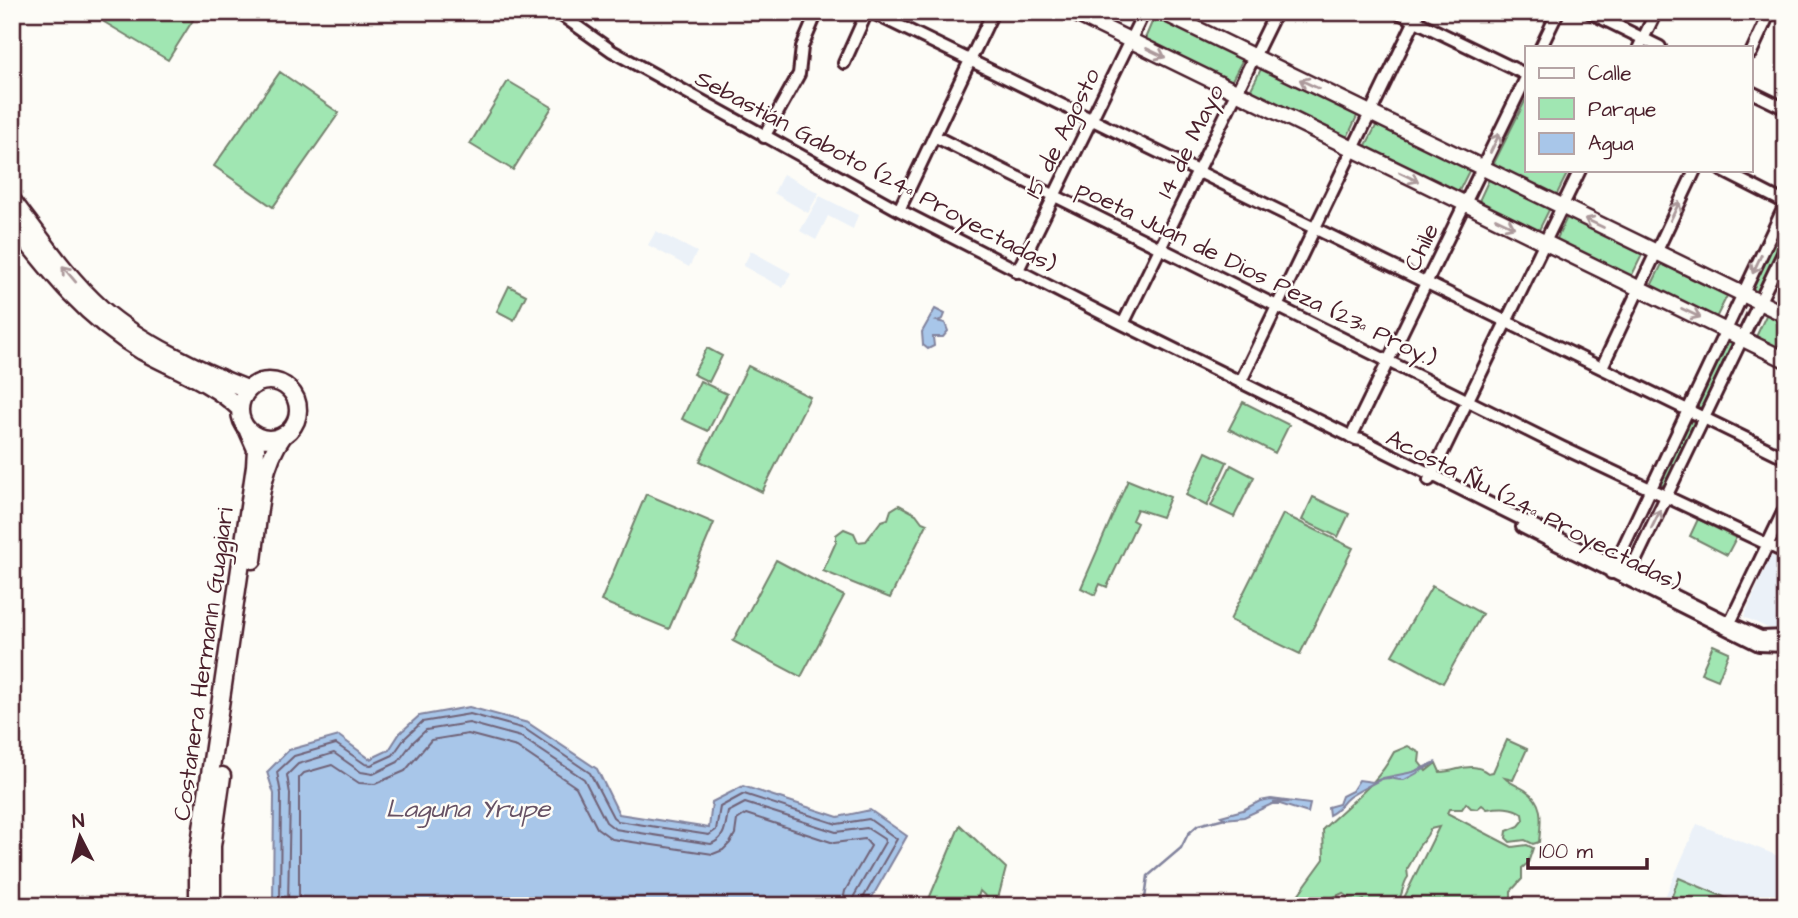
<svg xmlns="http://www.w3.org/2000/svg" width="1798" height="918" font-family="'Architects Daughter',sans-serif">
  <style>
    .built { fill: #ebf1f8 }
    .green { fill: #a0e6b2; stroke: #75826e; stroke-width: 2 }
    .water { fill: #a8c6e9; stroke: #82839d; stroke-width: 2 }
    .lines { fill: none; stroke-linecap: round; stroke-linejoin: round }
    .shore { stroke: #706277; stroke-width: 2 }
    .stream { stroke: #82839d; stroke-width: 2.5 }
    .minor-casing { stroke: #4a1f2b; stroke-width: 16 }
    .major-casing { stroke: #4a1f2b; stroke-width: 19 }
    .highway-casing { stroke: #4a1f2b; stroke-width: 21 }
    .minor { stroke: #fdfcf7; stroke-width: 10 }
    .major { stroke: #fdfcf7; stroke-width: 14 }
    .highway { stroke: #fdfcf7; stroke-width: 16 }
    .oneway { stroke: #ac999b }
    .labels { text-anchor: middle; stroke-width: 5; stroke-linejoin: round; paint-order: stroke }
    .street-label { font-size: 24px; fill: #4a1f2b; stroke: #fdfcf7 }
    .water-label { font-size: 26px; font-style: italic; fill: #665164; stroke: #fdfcf7 }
  </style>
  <rect width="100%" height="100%" fill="#fdfcf7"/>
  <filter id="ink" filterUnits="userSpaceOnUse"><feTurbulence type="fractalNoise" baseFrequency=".0143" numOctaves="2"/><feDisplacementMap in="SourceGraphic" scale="14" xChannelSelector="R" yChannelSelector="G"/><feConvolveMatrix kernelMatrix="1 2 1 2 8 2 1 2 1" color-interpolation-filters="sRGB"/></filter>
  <g filter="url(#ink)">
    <path class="built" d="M783,174l36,19 -11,20 -34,-20z
      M820,196l38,19 -5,14 -25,-13 -12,24 -16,-9z
      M656,231l41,21 -8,15 -41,-22z
      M751,251l40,22 -8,15 -40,-22z
      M1771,555l15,7v63l-10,3h-8l-24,-11z
      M1697,824l89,35v47h-125z"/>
    <path class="green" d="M110,12h70l13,8 -25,40 -64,-38z
      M1155,15l88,44 -12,23 -87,-41z
      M1262,67l96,47 -11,24 -97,-47z
      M280,72l59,41 -66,94 -59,-41z
      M508,81l44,26 -39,63 -43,-26z
      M1527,97v73h42l-13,26 -63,-31z
      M1377,124l93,45 -12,24 -93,-46z
      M1489,179l61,29 -12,24 -60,-29z
      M1567,217l76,36 -12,24 -75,-36z
      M1786,217v20l-25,52 -5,4 -5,-4z
      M1662,264l65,32 -11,22 -65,-32z
      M509,286l17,9 -12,25 -17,-9z
      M1767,313l19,9v32l-31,-15z
      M1728,340l5,1 1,5 -29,61 -8,1 -1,-5z
      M707,348l15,8 -13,26 -16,-8z
      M748,366l62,31 -48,95 -62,-31z
      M700,381l27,13 -19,37 -26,-12z
      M1243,402l46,23 -14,28 -46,-24z
      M1690,420l6,3 -30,63 -5,-1 -1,-4z
      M1206,452l21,10 -20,44 -21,-11z
      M1231,465l23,12 -20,40 -23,-11z
      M1128,480l42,17 -8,20 -25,-8 -5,11 5,3 -30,64 -7,-3 -5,11 -14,-7z
      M646,494l68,29 -45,106 -68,-28z
      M1313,497l36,17 -11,23 -36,-17z
      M899,505l17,9 6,8 5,2 -37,74 -67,-27 13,-29v-7l8,-6 10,4 4,9 8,-1 15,-20 7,-2 3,-9z
      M1283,514l70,34 -53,106 -70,-34z
      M1698,519l38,19 -9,17 -37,-19z
      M776,560l68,36 -43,81 -68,-36z
      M1432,586l50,28 -39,69 -51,-28z
      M1713,645l16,7 -11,28 -17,-7z
      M1507,740l20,9 -14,31 -8,-2c6,6 12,7 20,12 20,13 16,31 14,52l-6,2 -8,-4 -15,2 -4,-4 1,-7 12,-5 5,-6 -1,-6c-11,-8 -23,-7 -36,-5l-5,-4 -5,4 -6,-1 -5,-5 -4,6h-13l-2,4 65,34 15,-2 6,3 -5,15 -6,5v11l-11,12v15h-111l39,-79 -9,2c-3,9 -6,10 -11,17 -5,7 -6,15 -12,23l1,8c-6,8 -4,15 -10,24l1,5h-34l-1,-6 -9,3 -12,-10 -18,8 -2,5h-33l34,-47 -1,-30c26,-26 55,-45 71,-77l14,-6 12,7 -1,9 7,9 10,-8 4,9c18,0 31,-12 48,1l5,-1z
      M960,825l46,43 -10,38 -16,-15 -5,15h-49z
      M1679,878l50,21 -3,7h-58z"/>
    <path class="water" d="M935,309l10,5 -2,5 -6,2 8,2 3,8 -5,6h-10l1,9 -6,3 -5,-4 -1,-13z
      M469,707l59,16 69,46 22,45 90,14 3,-26 31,-16 95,31 32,-7 37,26 -40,70h-594l1,-112 -7,-22 22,-22 50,-14 31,23 19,-9 11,-17 19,-17z
      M1436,762c-1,1 -29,17 -32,18 -8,1 -14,-4 -22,-1 -7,3 -27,14 -33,18 -9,7 -8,12 -20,18l-1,-8 11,-3 3,-8 10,-5 7,-11 14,2 10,-4 30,-6z
      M1271,799l39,5 -2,9 -28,-9h-8l-28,13 -19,2 -4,-3 22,-6 17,-9z"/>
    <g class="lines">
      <path class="shore" d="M280,906l1,-112 -4,-22 17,-16 42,-12 29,20 6,1 22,-10 12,-17 17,-16 48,-8 55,15 65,44 23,44 5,4 91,14 7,-5 4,-23 24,-13 93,30 32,-5 28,20 -35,61 -1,6
        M288,906l2,-112 -3,-19 11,-11 36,-11 27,19 12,2 25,-12 14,-19 14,-13 43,-7 52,14 63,42 22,43 9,7 96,15c15,-6 14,-18 17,-32l17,-9 91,29 31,-4 17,11 1,3 -31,54 -2,10
        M299,906v-128l5,-5 28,-8 27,18 16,1 30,-13 26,-31 37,-6 49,13 59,40 21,41 15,11 101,15 10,-4 7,-7 5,-9 2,-14 9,-6 88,29 31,-4 6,7 -26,45 -3,15"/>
      <path class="stream" d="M1274,802h14
        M1144,906l4,-30 33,-28 7,-14 10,-9 27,-7"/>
      <g class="minor-casing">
        <path id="minor" d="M557,12l55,39 287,159 224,114 233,115 6,1 368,183 31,14 25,-1
          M871,12l915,446
          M1397,12l130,63
          M1589,12l71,35
          M1541,47l17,-35
          M1639,47l17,-35
          M1751,53l19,-41
          M844,63l23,-51
          M1751,92l35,17
          M934,136l627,311 225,106
          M764,137l35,-63 3,-27 15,-35
          M899,210l94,-198
          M1017,272l127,-260
          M1123,324l153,-312
          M1602,367l93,-197
          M1241,381l178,-369
          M1351,437l176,-361
          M1429,480l151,-310
          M1522,527l237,118 27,1
          M1611,573l175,-370 -65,-33
          M1628,576l158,-329
          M1728,627l58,-121"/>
      </g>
      <g class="major-casing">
        <path id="major" d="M1072,12l714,348
          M1162,12l624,303"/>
      </g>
      <g class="highway-casing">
        <path id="highway" d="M12,200c28,37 55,78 90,109 36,32 100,63 145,80
          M12,223c39,50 74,95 130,128 33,18 70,31 97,57
          M240 410a29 29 0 1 1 58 0a29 29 0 1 1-58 0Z
          M253,560c6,-41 5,-90 30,-124
          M198,906v-47l4,-30 53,-363 1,-17 -8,-18
          M212,906v-60l10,-70"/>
      </g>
      <use href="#minor" class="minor"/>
      <use href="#major" class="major"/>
      <use href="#highway" class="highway"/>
    </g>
    <defs><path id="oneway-shaft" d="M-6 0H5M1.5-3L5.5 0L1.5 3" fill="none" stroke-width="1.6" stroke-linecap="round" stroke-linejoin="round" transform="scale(1.75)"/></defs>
    <g class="oneway">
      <use href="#oneway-shaft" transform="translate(1156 53) rotate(26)"/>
      <use href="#oneway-shaft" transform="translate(1309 84) rotate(-154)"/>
      <use href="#oneway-shaft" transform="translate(1495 143) rotate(-64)"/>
      <use href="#oneway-shaft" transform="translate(1409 177) rotate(26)"/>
      <use href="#oneway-shaft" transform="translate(1675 211) rotate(-64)"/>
      <use href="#oneway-shaft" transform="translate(1505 223) rotate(25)"/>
      <use href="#oneway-shaft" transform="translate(1594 223) rotate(-155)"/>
      <use href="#oneway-shaft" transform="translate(1757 264) rotate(115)"/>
      <use href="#oneway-shaft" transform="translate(69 274) rotate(-130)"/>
      <use href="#oneway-shaft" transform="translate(1691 313) rotate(26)"/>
      <use href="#oneway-shaft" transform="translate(1656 519) rotate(-64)"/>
    </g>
  </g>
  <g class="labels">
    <g class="street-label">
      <text transform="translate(1062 133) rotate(-64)" y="8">15 de Agosto</text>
      <text transform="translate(1190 141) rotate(-64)" y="8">14 de Mayo</text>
      <text transform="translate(876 171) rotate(28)" y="8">Sebastián Gaboto (24ª Proyectadas)</text>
      <text transform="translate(1421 247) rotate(-64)" y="8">Chile</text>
      <text transform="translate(1257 273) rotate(26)" y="8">poeta Juan de Dios Peza (23ª Proy.)</text>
      <text transform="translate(1534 510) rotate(27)" y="8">Acosta Ñu (24ª Proyectadas)</text>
      <text transform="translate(203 664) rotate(-82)" y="8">Costanera Hermann Guggiari</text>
    </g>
    <g class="water-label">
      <text x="468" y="817">Laguna Yrupe</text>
    </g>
  </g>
  <rect width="1798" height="918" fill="none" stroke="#fdfcf7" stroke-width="42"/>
  <rect x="21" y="21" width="1756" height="876" fill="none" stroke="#4a1f2b" stroke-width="2.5" filter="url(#ink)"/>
  <rect x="1525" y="46" width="228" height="126" fill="#fdfcf7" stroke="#b5a4a5" stroke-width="2"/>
  <rect x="1539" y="68" width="35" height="10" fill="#fdfcf7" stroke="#b5a4a5" stroke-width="2"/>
  <text x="1588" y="80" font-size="21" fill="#4a1f2b">Calle</text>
  <rect x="1539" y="98" width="35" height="21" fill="#a0e6b2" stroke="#b5a4a5" stroke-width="2"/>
  <text x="1588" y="116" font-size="21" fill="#4a1f2b">Parque</text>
  <rect x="1539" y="133" width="35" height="21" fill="#a8c6e9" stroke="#b5a4a5" stroke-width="2"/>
  <text x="1588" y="150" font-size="21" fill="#4a1f2b">Agua</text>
  <g transform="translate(80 837) rotate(354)" stroke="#fdfcf7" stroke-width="5" paint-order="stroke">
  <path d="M0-5L12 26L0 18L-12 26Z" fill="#4a1f2b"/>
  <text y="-10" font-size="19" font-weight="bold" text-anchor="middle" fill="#4a1f2b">N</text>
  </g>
  <path d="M1528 858v10h119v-10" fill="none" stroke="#4a1f2b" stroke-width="3.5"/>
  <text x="1539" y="858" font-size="21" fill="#4a1f2b" stroke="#fdfcf7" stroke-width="5" paint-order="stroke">100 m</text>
</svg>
